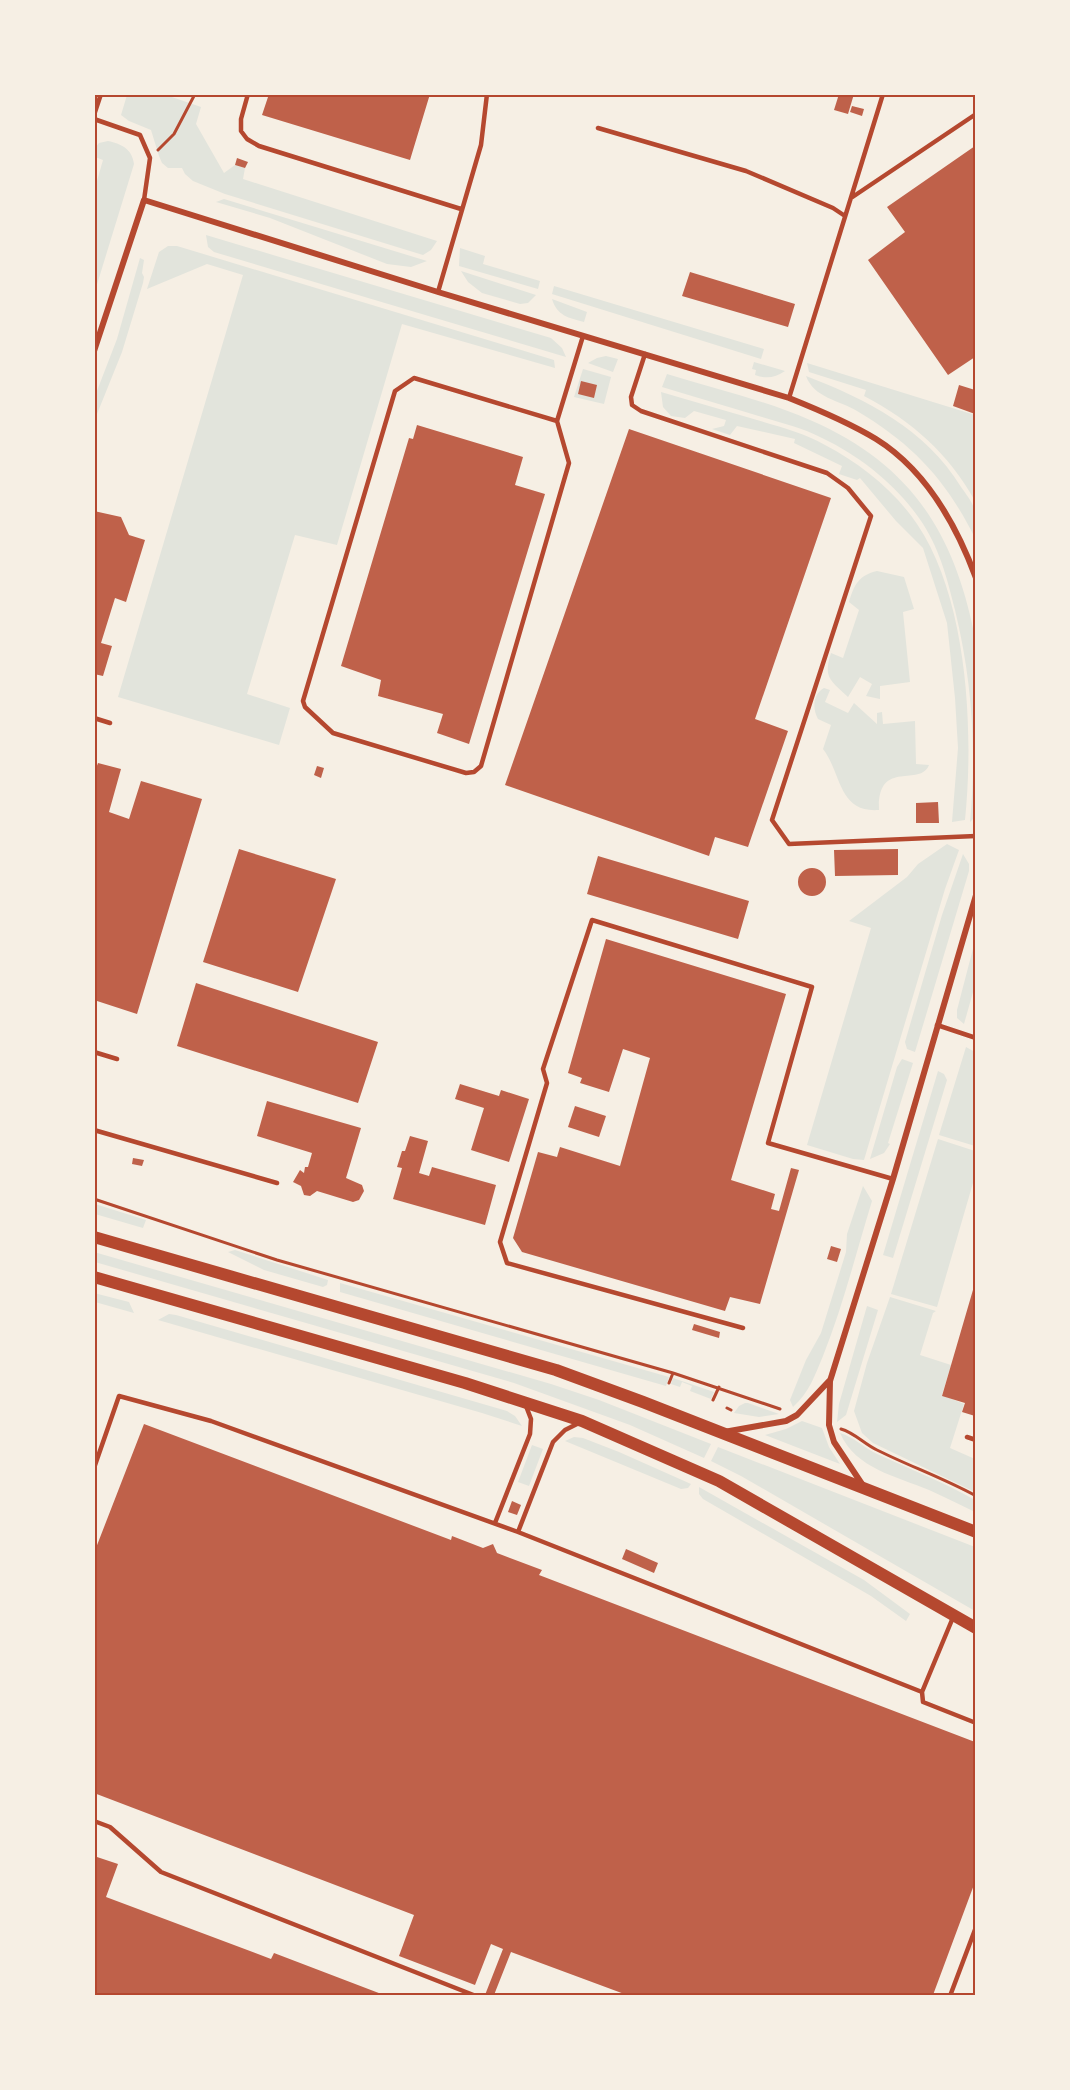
<svg xmlns="http://www.w3.org/2000/svg" width="1070" height="2090" font-family="Barlow,sans-serif">
  <style>
    .green { fill: #e2e4dc }
    .building { fill: #bf614a }
    .lines { fill: none; stroke-linecap: round; stroke-linejoin: round }
    .path { stroke: #b5482f; stroke-width: 3 }
    .service { stroke: #b5482f; stroke-width: 4.5 }
    .minor { stroke: #b5482f; stroke-width: 6 }
    .secondary { stroke: #b5482f; stroke-width: 12 }
    .neatline { fill: none; stroke: #b5482f; stroke-width: 2 }
  </style>
  <rect width="100%" height="100%" fill="#f6efe4"/>
  <path class="green" d="M127,95h39l35,12 -5,17 28,49 11,-8 10,3 -2,11 194,62 -6,9 -8,5 -198,-61 -32,-13 -8,-7 -3,-6h-14l-6,-5 -3,-7 -8,-26 -22,-9 -8,-6z
    M108,141c14,3 24,8 26,23l-39,127v-103l8,-28 -8,-3v-9l4,-5z
    M224,199l203,62 -16,6 -24,-3 -117,-46 -54,-16z
    M206,235l345,103 11,10 4,9 -352,-105 -6,-5z
    M168,246h9l377,114 1,8 -153,-44 -65,221 -42,-10 -48,159 43,14 -11,37 -161,-48 125,-422 -36,-11 -60,25 12,-37z
    M460,248l25,8 -2,8 57,17 -2,8 -79,-23z
    M140,258l4,2 -2,13 2,4 -1,6 -21,69 -27,67v-23l22,-57z
    M461,271l75,24 -8,8 -8,1 -38,-11 -14,-11z
    M554,286l210,63 -3,10 -209,-65z
    M552,299l35,13 -3,10c-15,-4 -27,-6 -32,-23z
    M606,356l12,3 -5,13 -25,-9 9,-5z
    M754,362l31,9c-10,7 -19,8 -30,4l1,-5 -4,-1z
    M807,363l168,52v86c-26,-47 -63,-80 -111,-105l2,-6 -57,-18z
    M583,369l28,8 -7,27 -30,-7z
    M667,374c48,15 98,26 143,46 99,43 143,110 164,213l2,12v171l-6,6c7,-72 2,-142 -15,-212 -8,-32 -16,-64 -36,-92 -24,-34 -59,-62 -97,-80 -19,-10 -40,-15 -60,-21 -33,-10 -67,-20 -100,-30z
    M806,376c60,23 120,53 155,111 5,7 12,16 14,24 3,8 1,19 0,27 -29,-58 -61,-93 -118,-127 -18,-11 -43,-13 -51,-35z
    M661,392c32,9 64,19 96,28 23,7 47,13 68,25 36,19 69,45 92,79 51,75 57,208 48,296l-13,2 6,-74 -3,-50 -8,-75 -24,-75 -27,-27 -36,-43 -3,2 -18,-6 3,-8 -48,-23 1,-4 -58,-13 -7,9 -18,-6 12,-3 2,-6 -32,-9 -9,7 -14,-2 -8,-9z
    M877,571l27,6 10,32 -11,3 7,70 -30,4v13l-14,-3 6,-12 -12,-7 -12,20c-18,-17 -25,-19 -17,-44l12,5 16,-48 -10,-8c5,-17 10,-27 28,-31z
    M824,688l6,2 -5,12 23,11 6,-10 23,21v-11l5,-1 1,12 32,-3 1,43 13,1c-9,23 -52,-7 -50,45 -41,3 -37,-36 -56,-61l8,-24 -13,-6c-6,-11 -5,-25 6,-31z
    M947,844l12,6 -14,39 -81,271 -11,-1 -46,-14 64,-217 -22,-7 58,-44 11,-13z
    M963,854l6,10v7l-54,181 -8,-3 -2,-7 37,-127z
    M975,941v44l-11,39 -7,-6v-8z
    M966,1047l9,5v94l-36,-11z
    M902,1059l11,4 -25,80 2,1 -6,9 -14,6 27,-92z
    M938,1071l6,3 3,6 -54,178 -10,-3z
    M938,1139l37,12v25l-38,131 -46,-13z
    M863,1186l9,15c-16,52 -29,105 -49,155 -8,19 -14,37 -30,51l-3,-7 16,-40 15,-27 25,-81 1,-18z
    M95,1204l51,16 -3,8 -48,-14z
    M235,1250l93,30 -1,5 -4,2 -59,-17 -36,-18z
    M94,1252l457,132 48,16 112,44 -7,14 -74,-33 -116,-42 -419,-121z
    M340,1283l329,94 -3,9 -326,-94z
    M94,1293l35,9 5,11 -39,-11z
    M890,1297l46,14 -3,2 -13,42 31,10 -9,30 22,9 -14,44 25,11v33l-102,-49 -11,-10 -8,-22 13,-48z
    M867,1306l11,4 -32,105 -9,7 2,-18z
    M169,1314l7,1 331,96 8,5 7,10 -40,-13 -324,-93z
    M673,1378l41,14 -3,7 -21,-8 2,-5 -10,-4 -2,5 -9,-3z
    M745,1403h3l31,11 -20,3 -25,-4 5,-7z
    M802,1421l20,7 7,19 11,17 -75,-29 21,-6z
    M840,1433c14,4 24,15 37,21 33,15 66,28 98,46v12c-15,-7 -30,-15 -46,-22 -33,-14 -73,-21 -89,-57z
    M574,1437l9,1 36,14 72,32 -3,4 -7,1 -116,-48z
    M532,1445l11,4 -14,37 -11,-4z
    M718,1447l257,100v64l-234,-135 -30,-15z
    M699,1487l165,93 46,34 -4,7 -35,-25 -168,-97 -4,-5z"/>
  <path class="building" d="M269,94h161l-20,66 -148,-45z
    M839,94h15l-6,20 -14,-4z
    M852,106l12,3 -2,7 -12,-4z
    M975,146v211l-27,18 -80,-115 37,-28 -18,-25z
    M237,158l11,4 -3,6 -10,-3z
    M690,272l105,32 -7,23 -106,-31z
    M581,381l16,4 -3,13 -16,-4z
    M959,385l16,5v24l-22,-8z
    M417,425l106,32 -8,28 30,9 -76,250 -32,-11 6,-19 -65,-18 3,-16 -40,-14 68,-228 4,1z
    M629,429l202,69 -76,221 33,12 -40,116 -33,-10 -6,19 -204,-71z
    M94,511l27,6 8,18 16,5 -19,62 -11,-4 -14,45 11,3 -9,30 -9,-2z
    M98,763l23,6 -12,43 20,7 12,-38 61,18 -65,215 -43,-14v-226z
    M317,766l7,2 -3,10 -7,-3z
    M938,802l1,21h-23v-20z
    M239,849l97,30 -38,113 -95,-30z
    M898,849v26l-63,1 -1,-26z
    M598,856l151,45 -11,38 -151,-45z
    M798 882a14 14 0 1 1 28 0a14 14 0 1 1-28 0Z
    M606,939l180,55 -55,186 44,14 -4,15 8,2 12,-43 8,2 -39,134 -30,-7 -5,14 -203,-59 -9,-14 25,-86 19,5 3,-10 60,19 30,-108 -27,-9 -14,43 -29,-9 2,-5 -14,-5z
    M196,983l182,59 -20,61 -181,-57z
    M460,1084l39,12 2,-6 28,9 -20,63 -38,-12 13,-42 -29,-9z
    M267,1101l94,27 -15,50 16,7 2,6 -5,9 -6,2 -36,-11 -7,5 -6,-1 -3,-9 -8,-4 7,-12 4,3 1,-6h3l4,-14 -55,-17z
    M575,1106l31,10 -7,21 -31,-10z
    M410,1136l18,5 -9,32 10,3 3,-9 64,18 -11,40 -92,-26 9,-31 -5,-1 5,-16h3z
    M133,1158l11,2 -2,6 -10,-2z
    M831,1246l10,3 -4,13 -10,-3z
    M975,1283v133l-13,-4 3,-9 -23,-7z
    M694,1324l26,8 -1,6 -27,-8z
    M144,1424l307,116 1,-4 31,12 10,-4 4,9 45,17 -3,5 436,167v140l-42,113h-306l-116,-43 -17,43h-9l18,-46 -12,-5 -16,41 -76,-29 15,-41 -320,-122v-240z
    M512,1501l9,4 -4,10 -9,-3z
    M626,1549l32,14 -4,10 -32,-14z
    M94,1856l24,8 -12,33 165,62 3,-6 110,42h-290z"/>
  <g class="lines">
    <path class="path" d="M158,150l16,-16 21,-40
      M94,1199l183,61 396,113 107,36
      M669,1383l4,-10
      M713,1400l6,-13
      M727,1408l4,2
      M841,1429c14,4 23,15 36,21 32,16 66,28 99,46"/>
    <path class="service" d="M248,94l-7,25v12l6,8 12,7 202,63
      M94,115l7,-21
      M94,119l46,16 10,23 -6,42
      M598,128l148,43 87,37 12,8
      M851,198l125,-84
      M438,292l43,-147 6,-51
      M645,354l-14,43 1,8 9,6 186,62 21,15 23,28 -99,304 17,24 187,-8
      M789,398l94,-304
      M557,421l-143,-43 -19,13 -92,310 2,6 28,26 133,40 8,-1 7,-6 88,-303 -12,-42 26,-85
      M94,718l16,5
      M937,1025l39,13
      M94,1052l23,7
      M94,1130l183,53
      M743,1328l-236,-65 -7,-21 47,-159 -4,-14 49,-149 220,67 -44,156 125,36
      M967,1437l9,3
      M94,1468l25,-72 92,25 307,111 404,160 32,-77
      M495,1523l35,-89 1,-15 -5,-13
      M518,1532l35,-90 12,-12 14,-7
      M922,1692l1,10 53,21
      M94,1821l16,6 51,45 315,124
      M950,1996l26,-69"/>
    <path class="minor" d="M94,351l50,-151 294,92 351,106c30,12 59,24 87,41 50,31 80,85 100,139
      M724,1432l62,-11 11,-6 32,-34
      M864,1487l-30,-45 -5,-17 1,-44 63,-202 83,-284"/>
    <path class="secondary" d="M94,1237l462,133 87,32 333,130
      M94,1277l371,106 117,38 137,60 257,147"/>
  </g>
  <rect width="1070" height="2090" fill="none" stroke="#f6efe4" stroke-width="192"/>
  <rect x="96" y="96" width="878" height="1898" class="neatline"/>
</svg>
